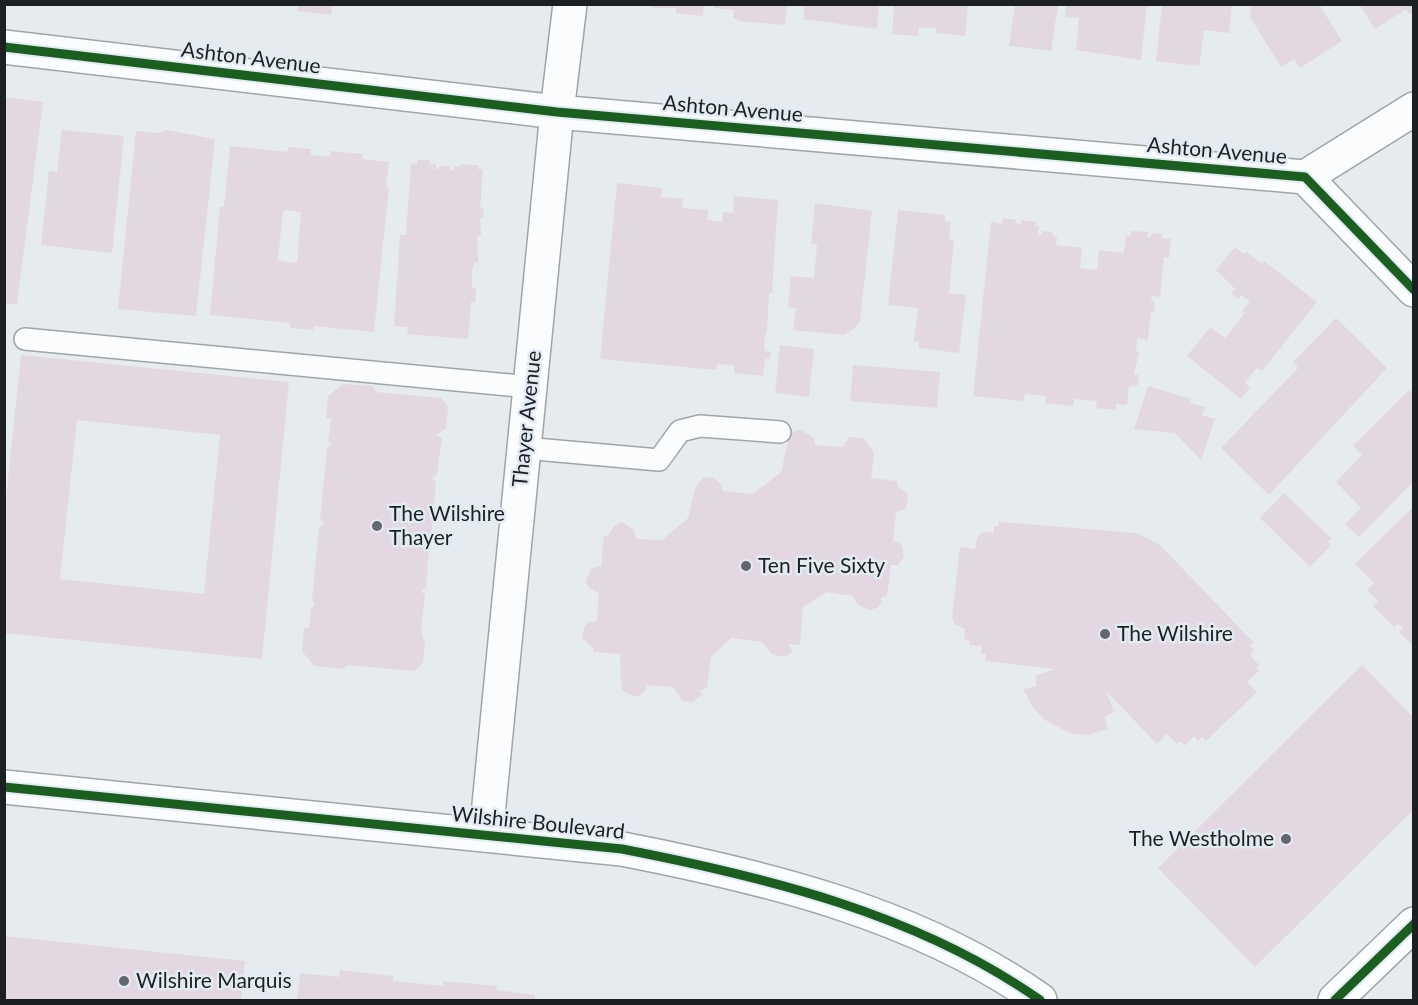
<svg xmlns="http://www.w3.org/2000/svg" width="1418" height="1005" font-family="Lato,sans-serif">
  <style>
    .building { fill: #e3d8e1; fill-rule: evenodd }
    .lines { fill: none; stroke-linecap: round; stroke-linejoin: round }
    .service-casing { stroke: #a0a4a7; stroke-width: 24 }
    .minor-casing { stroke: #a0a4a7; stroke-width: 36 }
    .tertiary-casing { stroke: #a0a4a7; stroke-width: 36 }
    .primary-casing { stroke: #a0a4a7; stroke-width: 36 }
    .service { stroke: #fbfcfd; stroke-width: 21 }
    .minor { stroke: #fbfcfd; stroke-width: 33 }
    .tertiary { stroke: #fbfcfd; stroke-width: 33 }
    .primary { stroke: #fbfcfd; stroke-width: 33 }
    .cycleway-casing { stroke: #e2ebf3; stroke-width: 13 }
    .cycleway { stroke: #1b5e20; stroke-width: 9 }
    .poi-dot { fill: #63676a; stroke: #e2ebf3; stroke-width: 2 }
    .labels { text-anchor: middle; stroke-width: 5; stroke-linejoin: round; paint-order: stroke }
    .street-label { font-size: 21px; fill: #1c2022; stroke: #e2ebf3 }
    .poi-label { font-size: 21px; fill: #1c2022; stroke: #e2ebf3; text-anchor: start }
  </style>
  <rect width="100%" height="100%" fill="#e6ebef"/>
  <path class="building" d="M298,4h34l-1,11 -34,-4z
    M653,4h51l-1,12 -27,-3v-5h-24z
    M715,4h72l-2,21 -46,-4 -6,-3 1,-8 -20,-2z
    M805,4h74l-2,25 -74,-10z
    M894,4h74l-3,32 -29,-3v-5h-17l-1,8 -26,-2z
    M1066,4h81l-6,56 -65,-10 3,-32 -14,-1z
    M1162,4h70l-3,29 -25,-3 -5,36 -43,-5z
    M1251,4h68l23,37 -42,27 -6,-9 -13,8 -31,-50z
    M1359,4h55v7l-5,3 -3,-5 -31,20z
    M1015,5h43l-7,46 -42,-5z
    M4,97l39,5 -26,203 -13,-2z
    M62,130l62,6 -12,117 -71,-8 8,-74 8,1z
    M167,130l48,9 -19,177 -78,-7 18,-178 23,2z
    M230,146l58,6v-5l23,2v6l19,2 1,-6 32,3 -1,5 27,3 -3,25h3l-15,145 -60,-6 -1,4 -23,-2v-5l-80,-8 10,-108h4zM286,210l15,2 -4,50 -3,1 -16,-3 5,-49z
    M417,160h13v4h6v5h3v-3h11v4h4v-4l5,1 1,-3 18,1v4h5l-3,39 4,1 -1,9h-3l1,18h-4l1,27 -3,-1 -3,8v17l4,1 -1,15 -4,-1 -3,37 -61,-5 1,-7 -14,-1 6,-91h6l5,-72 6,1z
    M617,183l45,5 -1,9 22,2 -1,9 26,2 -1,10 15,2 1,-10 10,1 1,-17 44,4 -6,93h-3l-2,38 -3,8 1,12 6,1 -1,7h-5l-2,17 -29,-3v-8l-17,-1 -1,6 -116,-11z
    M815,203l57,8 -12,110 -5,7 -11,7 -51,-5 3,-22 -8,-1 3,-31 23,2 3,-33 -6,-1z
    M898,210l47,5v6l6,1 -2,17 5,1 -5,53 17,2 -7,58 -40,-5v-6l-5,-1 4,-33 -30,-3z
    M1003,218l13,2 -1,3 6,1v-4l15,2 -1,4h4l-1,9h4l1,-4 10,1 -1,4 5,1 -1,8 26,3 -2,20 17,2 2,-20 25,3 2,-18 5,1v-5l17,1 -1,5h4l1,-4 10,1 -1,4 10,1 -2,19 -5,-1 -4,40 -8,-1 -1,5 4,1 -1,11 -3,-1 -3,28 -11,-2 -1,14h3l-5,23h5l-1,10 -9,2 -2,18 -11,-1v6l-20,-2 1,-7 -23,-2 -1,7 -28,-3 1,-7 -21,-2 -1,7 -51,-5 18,-174 11,2z
    M1235,247l9,7 2,-2 16,12 2,-3 53,41 -55,69 -5,-3 -12,14 5,5 -9,12 -54,-43 23,-29 15,11 20,-25 -3,-2 8,-10 -9,-6 -3,4 -7,-6 4,-4 -19,-19z
    M1336,318l51,50 -118,127 -48,-47 77,-80 -5,-6z
    M780,345l34,4 -5,48 -34,-4z
    M21,355l268,27 -27,277 -258,-26v-115zM77,420l143,15 -16,159 -144,-15z
    M853,365l87,7 -3,36 -87,-7z
    M343,384l29,2 4,6 65,6 7,9 -2,21 -9,7 5,4 -5,35 -5,4 4,4 -2,23 -3,2 3,3 -6,50 -2,2 2,2 -2,23 -5,4 4,4 -4,37 4,10 -2,21 -9,8 -67,-6 -3,4 -30,-3 -12,-15 2,-23h5l2,-19 4,-4 -3,-6 7,-72 5,-3 -4,-5 7,-71 5,-3 -4,-4 3,-22 -5,-1 2,-22z
    M1148,386l43,13 -1,4 15,4 -3,8 13,4 -14,41 -26,-27 -41,-4z
    M1409,390l5,5v86l-55,56 -14,-13 16,-16 -25,-26 26,-27 -9,-9z
    M801,430l13,8 1,7 28,2 6,-10 15,1 10,15 -3,25 26,3 1,6 10,7 -2,15 -10,3 -3,28 9,5 2,12 -6,8h-7l-4,31 -7,2 2,5 -5,5 -8,2 -11,-5 -6,-9 -25,-4 -24,15 -3,38 -12,-1 5,8 -9,5 -12,-3 -10,-12 -31,-4 -20,19 -4,31 -7,2 2,5 -9,7 -10,-1 -10,-14 -28,-2 2,4 -9,8 -10,-3 -6,-4 -1,-7 -1,-29 -27,-2 1,-3 -12,-11 2,-11 4,-5 9,-1 2,-27 -11,-7 -2,-6 5,-12 10,-3 3,-30h4l6,-10 8,-4 12,8 2,9 26,1 26,-22 7,-30 8,-10 9,-1 8,6 3,8 30,3 28,-22 8,-35 5,-6z
    M1284,493l48,46 -4,3 3,3 -21,22 -50,-49z
    M1414,506v141l-15,-15 4,-4 -5,-4 -4,3 -21,-21 5,-5 -11,-11 7,-7 -19,-19z
    M999,522l137,11 23,11 95,99 -4,3 4,4 -4,5 9,10 -3,3 3,3 -12,11 10,10 -51,49 -4,-4 -4,4 -4,-5 -10,10 -4,-5 -3,3 -10,-10 -10,10 -51,-53 8,21 -9,5 3,12 -22,6 -16,-2 -25,-13 -11,-11 -11,-20 14,-3 -2,-10 20,-7 -70,-8 1,-7h-5l1,-8 -13,-1 1,-4 -6,-1 1,-11 -11,-5 -2,-7 8,-70 15,2 2,-12 7,-5 10,1v-7h4z
    M1362,665l52,53v91l-159,158 -97,-99z
    M4,936l241,25 -4,39h-237z
    M340,970l53,6v5l50,5v-5l54,5 -1,4 39,5v5h-238l3,-27 39,4z"/>
  <g class="lines">
    <g class="service-casing">
      <path id="service" d="M25,339l505,48
        M524,448l135,12 21,-29 20,-5 80,6"/>
    </g>
    <g class="minor-casing">
      <path id="minor" d="M4,47l553,65 748,65 109,113
        M1305,177l109,-68
        M486,835l71,-723 13,-108"/>
    </g>
    <g class="tertiary-casing">
      <path id="tertiary" d="M1335,1000l79,-76"/>
    </g>
    <g class="primary-casing">
      <path id="primary" d="M4,787l618,62c144,28 296,65 418,151"/>
    </g>
    <use href="#service" class="service"/>
    <use href="#minor" class="minor"/>
    <use href="#tertiary" class="tertiary"/>
    <use href="#primary" class="primary"/>
    <g class="cycleway-casing">
      <path id="cycleway" d="M4,47l553,65 748,65 109,113
        M4,787l618,62c144,28 296,65 418,151
        M1335,1000l79,-76"/>
    </g>
    <use href="#cycleway" class="cycleway"/>
  </g>
  <g class="poi-dot">
    <circle cx="377" cy="526" r="6"/>
    <circle cx="746" cy="566" r="6"/>
    <circle cx="1105" cy="634" r="6"/>
    <circle cx="1286" cy="839" r="6"/>
    <circle cx="124" cy="981" r="6"/>
  </g>
  <g class="labels">
    <g class="street-label">
      <text transform="translate(251 58) rotate(7)" y="7">Ashton Avenue</text>
      <text transform="translate(733 109) rotate(5)" y="7">Ashton Avenue</text>
      <text transform="translate(1217 151) rotate(5)" y="7">Ashton Avenue</text>
      <text transform="translate(527 419) rotate(-84)" y="7">Thayer Avenue</text>
      <text transform="translate(538 823) rotate(6)" y="7">Wilshire Boulevard</text>
    </g>
    <g class="poi-label">
      <text x="389" y="521">The Wilshire<tspan x="389" dy="24">Thayer</tspan></text>
      <text x="758" y="573">Ten Five Sixty</text>
      <text x="1117" y="641">The Wilshire</text>
      <text x="1274" y="846" text-anchor="end">The Westholme</text>
      <text x="136" y="988">Wilshire Marquis</text>
    </g>
  </g>
  <rect width="1418" height="1005" fill="none" stroke="#1c2022" stroke-width="12"/>
</svg>
